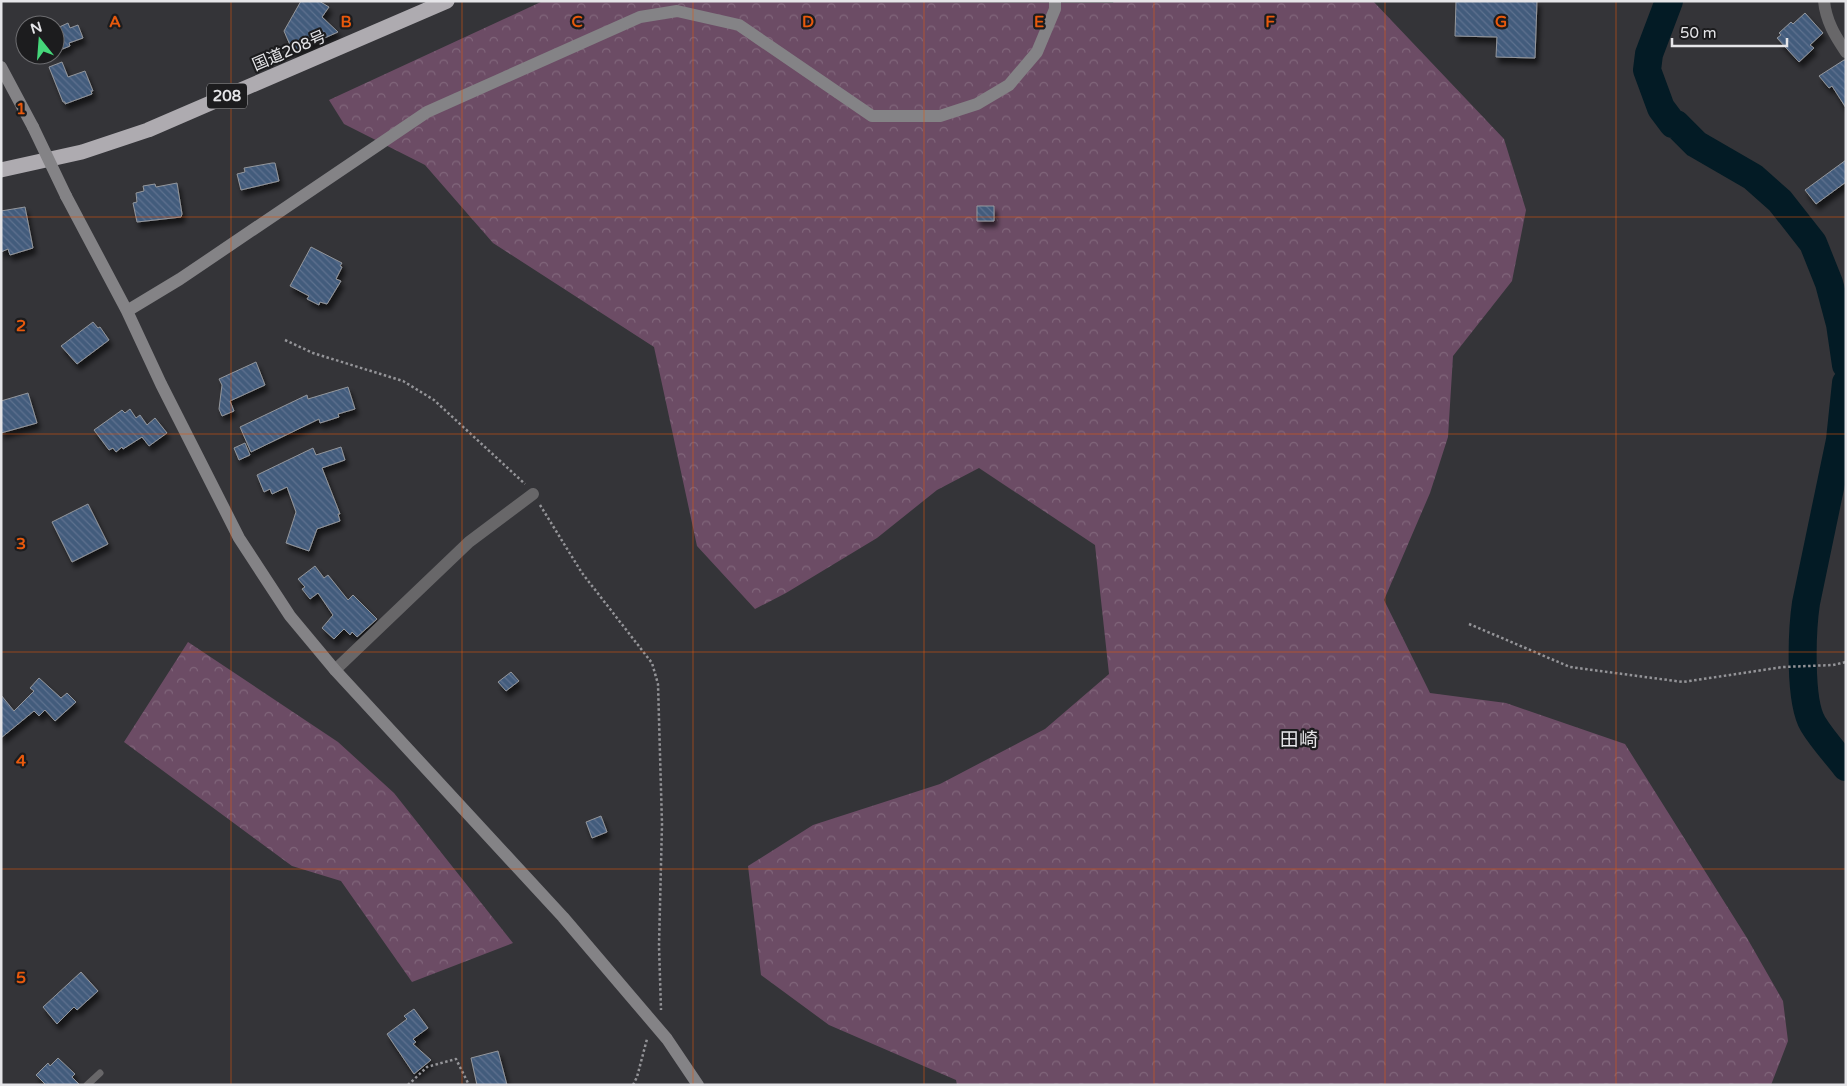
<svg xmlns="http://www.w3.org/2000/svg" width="1847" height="1086" font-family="'Varela Round','Noto Sans JP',sans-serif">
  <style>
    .forest { fill: url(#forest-crowns) }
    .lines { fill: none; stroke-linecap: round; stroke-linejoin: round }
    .river { stroke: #031b25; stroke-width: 28 }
    .building { fill: url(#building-back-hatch); stroke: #94979c; filter: url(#shadow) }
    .path { stroke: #949498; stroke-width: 2.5; stroke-dasharray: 2.5 2.5; stroke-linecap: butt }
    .lane { stroke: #686769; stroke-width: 7 }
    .street { stroke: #686769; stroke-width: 12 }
    .secondary { stroke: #848386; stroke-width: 12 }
    .highway { stroke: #aeabb0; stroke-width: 15 }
    .secondary-bridge { stroke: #848386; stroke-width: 12 }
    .grid { fill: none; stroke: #e8590c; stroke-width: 1; stroke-opacity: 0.55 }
    .labels { text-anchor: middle; stroke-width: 4.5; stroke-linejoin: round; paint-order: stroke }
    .shield { fill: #1c1c1e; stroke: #a9a9ab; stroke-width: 1 }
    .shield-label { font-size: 15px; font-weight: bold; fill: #e5e5e8 }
    .street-label { font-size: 16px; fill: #e5e5e8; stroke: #1c1c1e }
    .quarter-label { font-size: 19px; fill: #e5e5e8; stroke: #1c1c1e }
    .grid-label { font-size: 16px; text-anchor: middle; font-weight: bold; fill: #e8590c; stroke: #1c1c1e; stroke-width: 4.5; stroke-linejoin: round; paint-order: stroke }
  </style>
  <defs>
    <pattern id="forest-crowns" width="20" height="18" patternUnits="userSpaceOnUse" patternTransform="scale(1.25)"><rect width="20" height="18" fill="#6c4c65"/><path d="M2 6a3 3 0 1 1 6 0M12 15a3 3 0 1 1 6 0" fill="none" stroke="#81667b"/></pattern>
    <pattern id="building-back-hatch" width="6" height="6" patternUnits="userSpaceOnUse" patternTransform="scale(1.25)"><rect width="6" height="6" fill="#435b7c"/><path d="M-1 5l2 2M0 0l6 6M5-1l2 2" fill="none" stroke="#5e728f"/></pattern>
    <filter id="shadow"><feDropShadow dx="3" dy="5.5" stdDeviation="2.5" flood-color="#0009"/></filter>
  </defs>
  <rect width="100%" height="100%" fill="#343438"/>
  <path class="forest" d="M543,1l570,2 1,-2h259l131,138 22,71 -14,71 -59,75 -5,81 -18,56 -46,107 46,93 76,10 119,41 122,194 36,63 5,40 -17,44h-814l-1,-5 -127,-55 -68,-50 -13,-109 65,-41 127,-41 105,-55 64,-55 -14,-129 -116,-77 -42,22 -60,48 -91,55 -31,16 -58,-63 -43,-199 -161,-104 -68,-78 -81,-41 -15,-24z
    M188,642l150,100 56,51 119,150 -101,39 -71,-101 -49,-15 -168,-124z"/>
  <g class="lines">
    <path class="river" d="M1669,1l-20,53 -2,16 14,38 12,16h3l20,20 57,33 27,24 33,42 16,40 11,41 6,41
      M1846,383l-6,57 -34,163c-4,27 -7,98 7,121 9,15 22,29 33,43"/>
  </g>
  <path class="building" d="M301,1h18l10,6 -7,10 16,15 -45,20 -9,-21z
    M1456,1h81l-2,57 -39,-1 1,-20 -42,-1z
    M1805,13l18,20 -13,12 4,3 -15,14 -22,-24 4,-3 -2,-2 12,-11 2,2z
    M68,23l2,5 8,-3 5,13 -14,5 1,3 -15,6v-23z
    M1844,60h2v48l-14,-22 -3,2 -10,-12z
    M62,62l6,15 17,-6 8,20h-2l1,3 -27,10v-2h-2l-14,-35z
    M1846,160v22l-30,22 -11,-14z
    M272,163h3l4,18 -38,9 -4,-16 8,-2 -1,-4z
    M177,183l5,31 -1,3 -44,5 -4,-19 4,-1 -1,-9 8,-2 -1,-5 12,-2 1,3z
    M977,206h17v15h-17z
    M25,207l8,41 -23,7 -2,-6 -7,3v-41z
    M311,247l31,16 -2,3 2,1 -6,12 5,2 -14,23 -7,-2 -1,3 -12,-6 2,-3 -19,-10z
    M93,322l5,6 2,-1 9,13 -32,24 -16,-18z
    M256,362l9,23 -35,16 4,10 -12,5 -3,-7 3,-24 -3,-6z
    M348,387l7,22 -17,5 1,3 -19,6 -1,-4 -68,33 -11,-25 67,-32 1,4z
    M28,393l9,30 -36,10v-32z
    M130,409l6,9 4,-3 7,10 8,-7 12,15 -18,13 -7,-9 -19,12 -1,-2 -6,5 -3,-4 -4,2 -15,-20 28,-20 3,3z
    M245,443l5,12 -11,5 -5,-12z
    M341,447l4,13 -23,8 18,46h-2l2,7 -23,8 -8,22 -23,-8 10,-31 -9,-25 -15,7 -2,-5 -6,3 -7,-17 56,-27 3,7z
    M88,504l20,40 -36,18 -20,-40z
    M315,566l9,12 4,-3 20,25 5,-5 24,24 -20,18 -5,-5 -2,3 -6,-6 -10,10 -12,-11 11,-13 -15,-22 -8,6 -8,-10 3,-2 -7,-8z
    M511,672l8,9 -13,10 -8,-9z
    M39,678l22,20 6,-5 9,9 -21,19 -10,-11 -6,6 -5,-5 -33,27v-43l13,16 20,-20 -4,-3z
    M601,816l6,16 -15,6 -6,-16z
    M81,972l17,19 -21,19 -3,-3 -17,17 -14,-17z
    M414,1009l14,19 -15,11 3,3 -3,2 18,16 -17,14 -27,-40 20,-15 -3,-3z
    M498,1051l9,34h-30l-6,-27z
    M58,1058l17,16 -3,3 8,8h-34l-10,-10 12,-12 2,3z"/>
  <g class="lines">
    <path class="path" d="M285,340l28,13 90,28 31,19 91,84
      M540,505l42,68 70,90 6,21 4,140 -3,122 2,64
      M1469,624l101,43 113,15 100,-15 50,-2 13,-3
      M408,1085l19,-18 29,-8 13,26
      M633,1085l4,-8 10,-38"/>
    <path class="lane" d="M87,1085l13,-12"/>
    <path class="street" d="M1824,1c2,20 11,35 22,51
      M335,670l134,-128 64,-48"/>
    <path class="secondary" d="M1,67l32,60
      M66,196l61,115 34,73 78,154 51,78 45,54 228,247 104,122 31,46
      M127,311l53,-32 247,-167 213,-95 37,-6 62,14 133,91h68l37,-12 32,-19 28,-33 18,-43v-8"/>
    <path class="highway" d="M1,170l81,-18 66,-22 299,-129"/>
    <path class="secondary-bridge" d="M33,127l33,69"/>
  </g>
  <path class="grid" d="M231,1v1084M462,1v1084M693,1v1084M924,1v1084M1154,1v1084M1385,1v1084M1616,1v1084M1,217h1845M1,434h1845M1,652h1845M1,869h1845"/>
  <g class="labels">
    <rect class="shield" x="207" y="83.5" width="40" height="25" rx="4"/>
    <g class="shield-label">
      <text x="227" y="101">208</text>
    </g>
    <g class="street-label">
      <text transform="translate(289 50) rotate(-23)" y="6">国道208号</text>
    </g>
    <g class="quarter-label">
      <text x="1299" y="746">田崎</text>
    </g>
  </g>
  <g class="grid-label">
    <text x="115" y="27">A</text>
    <text x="346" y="27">B</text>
    <text x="577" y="27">C</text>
    <text x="808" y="27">D</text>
    <text x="1039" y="27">E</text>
    <text x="1270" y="27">F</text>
    <text x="1501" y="27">G</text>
    <text x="21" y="114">1</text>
    <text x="21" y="331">2</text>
    <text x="21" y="549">3</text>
    <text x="21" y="766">4</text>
    <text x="21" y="983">5</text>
  </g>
  <rect width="1847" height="1086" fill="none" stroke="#e5e5e8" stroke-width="5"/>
  <g transform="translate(40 40) rotate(343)"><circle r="24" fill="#1c1c1e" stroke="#6c6c6f"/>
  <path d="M0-4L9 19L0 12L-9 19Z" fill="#45d77a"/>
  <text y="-8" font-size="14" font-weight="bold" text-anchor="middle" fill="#e5e5e8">N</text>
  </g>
  <path d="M1672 38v8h115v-8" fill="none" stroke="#e5e5e8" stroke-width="2.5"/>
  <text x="1680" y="38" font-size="15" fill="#e5e5e8" stroke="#1c1c1e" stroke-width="4" paint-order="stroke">50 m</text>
</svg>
